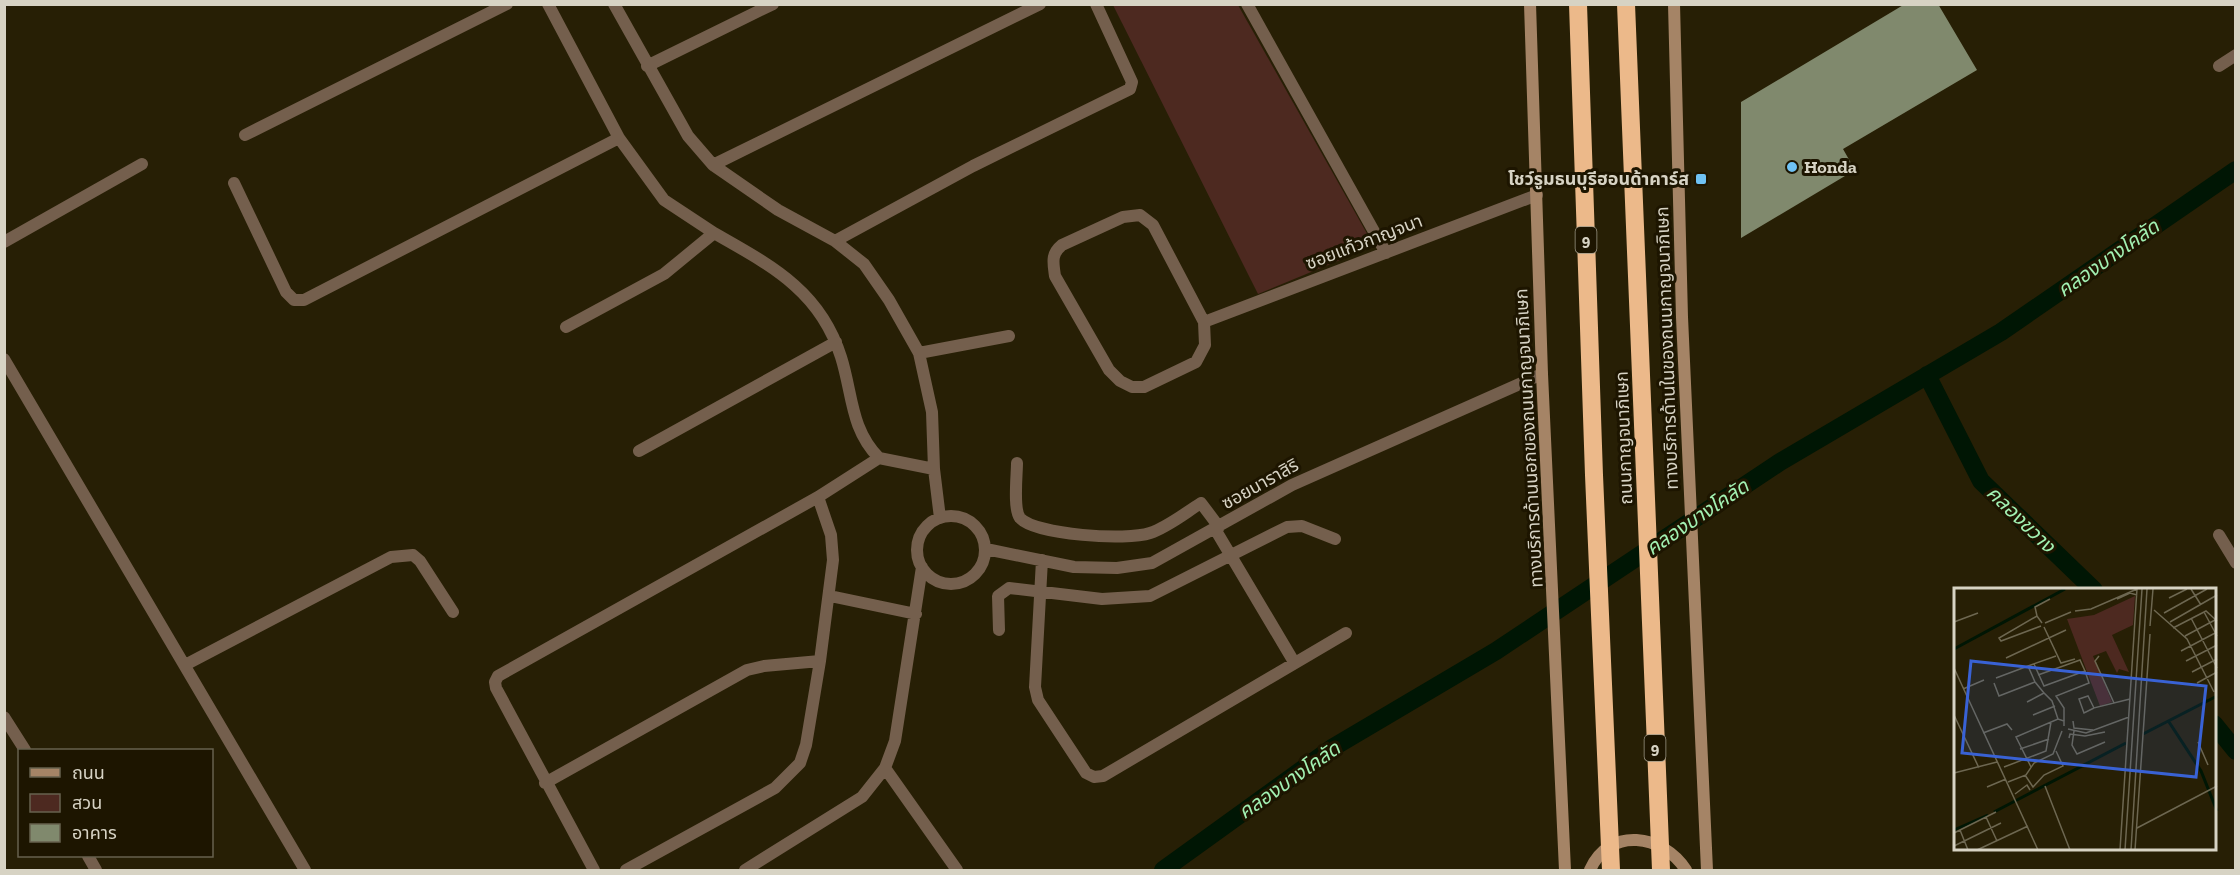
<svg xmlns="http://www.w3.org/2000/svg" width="2240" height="875" font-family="'Zilla Slab','Noto Sans Thai',serif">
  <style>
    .green { fill: #4d2920 }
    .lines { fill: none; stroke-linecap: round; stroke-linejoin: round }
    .canal { stroke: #001604; stroke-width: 18 }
    .building { fill: #80896d }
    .street { stroke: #745f4d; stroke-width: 12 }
    .secondary { stroke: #a58466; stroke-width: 12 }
    .highway { stroke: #ecb98a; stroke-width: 18 }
    .poi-dot { fill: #6fc2f4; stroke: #1d1500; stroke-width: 2 }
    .labels { text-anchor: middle; stroke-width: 6; stroke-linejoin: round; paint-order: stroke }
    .shield { fill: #1d1500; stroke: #9f9a89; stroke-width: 1.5 }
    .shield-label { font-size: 16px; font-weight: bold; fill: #d7d3c4 }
    .poi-label { font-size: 18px; font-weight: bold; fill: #d7d3c4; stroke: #1d1500; text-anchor: start }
    .street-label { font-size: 18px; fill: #d7d3c4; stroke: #1d1500 }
    .water-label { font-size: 20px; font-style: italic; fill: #a2f1b2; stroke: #1d1500 }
    .inset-river { fill: none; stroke: #001604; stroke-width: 3 }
    .inset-road { fill: none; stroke: #6d6751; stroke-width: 1.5 }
    .view { fill: #3962d5; fill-opacity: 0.15; stroke: #3962d5; stroke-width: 3 }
    .inset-edge { fill: none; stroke: #d7d3c4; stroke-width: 3 }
  </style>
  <rect width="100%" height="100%" fill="#271f05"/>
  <path class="green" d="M1113,5h125l136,241 -116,48z"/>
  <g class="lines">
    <path class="canal" d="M1927,375l54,106 113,109
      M2214,724l22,27
      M1163,870l169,-122 164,-97 284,-189 221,-130 235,-162"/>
  </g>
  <path class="building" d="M1905,4h33l39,66 -134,79 12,21 -114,68v-136z"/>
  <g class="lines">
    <path class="street" d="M548,4l71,134
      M614,4l74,132 25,29 327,-161
      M1247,4l139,249
      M647,66l126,-62
      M2219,66l17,-11
      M245,135l262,-131
      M713,165l65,45 57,31
      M234,183l52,109 8,8h10l315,-162 45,62 50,33
      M4,242l138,-78
      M1204,322l1,23 -9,17 -52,25h-12l-12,-6 -11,-11 -54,-94c-2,-14 -4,-22 7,-31l61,-28 17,-2 13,10 51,97 333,-127
      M566,327l98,-53 50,-41c56,32 106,57 127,124 12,38 9,71 38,101
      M919,353l90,-17
      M4,359l301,511
      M639,451l197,-109
      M1017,463c0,12 -4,46 3,55 16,17 107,23 130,15 18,-6 35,-20 51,-30l18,24
      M934,469l-2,-57 -13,-59 -30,-53 -25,-36 -29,-23 138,-75 157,-77 2,-7 -36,-78
      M917 550a34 34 0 1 1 68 0a34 34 0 1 1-68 0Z
      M1215,529l79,133
      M2219,535l17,28
      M986,549l88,18 43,1 35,-5 140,-78 250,-111
      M1042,560l-7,127 3,13 48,73 8,4 9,-1 243,-143
      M830,596l86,18
      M999,630l-1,-34 11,-8 93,11 48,-3 137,-69 15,-1 33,13
      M185,665l206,-108 22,-2 7,6 33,51
      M4,717l21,33
      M885,768l72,102
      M545,783l202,-113 17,-4 56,-5
      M88,856l8,14
      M594,870l-98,-182 -1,-6 3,-6 320,-179 61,-39 55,11 6,49
      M626,870l149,-82 25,-25 6,-18 14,-84 13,-101 -2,-25 -13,-38
      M745,870l117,-73 23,-29 10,-27 27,-174"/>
    <path class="secondary" d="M1530,4l12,370 23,496
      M1674,4l8,313 25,553
      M1590,870c19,-44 73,-36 96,0"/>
    <path class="highway" d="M1578,4l16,471 17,395
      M1626,4l35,866"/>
  </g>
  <g class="poi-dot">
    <circle cx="1792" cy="167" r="6"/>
    <rect x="1695" y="173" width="12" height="12" rx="3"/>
  </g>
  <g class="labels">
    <g class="shield">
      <rect x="1575.5" y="227" width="21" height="26" rx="4.5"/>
      <rect x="1644.5" y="735" width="21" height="26" rx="4.5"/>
    </g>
    <g class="shield-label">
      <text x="1586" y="246">9</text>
      <text x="1655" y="754">9</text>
    </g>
    <g class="poi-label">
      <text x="1804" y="173">Honda</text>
      <text x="1689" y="185" text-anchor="end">โชว์รูมธนบุรีฮอนด้าคาร์ส</text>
    </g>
    <g class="street-label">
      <text transform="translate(1364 242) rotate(-21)" y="6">ซอยแก้วกาญจนา</text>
      <text transform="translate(1667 348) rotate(-92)" y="6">ทางบริการด้านในของถนนกาญจนาภิเษก</text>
      <text transform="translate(1529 438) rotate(-93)" y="6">ทางบริการด้านนอกของถนนกาญจนาภิเษก</text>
      <text transform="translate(1624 438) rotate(-92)" y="6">ถนนกาญจนาภิเษก</text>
      <text transform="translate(1260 484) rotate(-29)" y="6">ซอยนาราสิริ</text>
    </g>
    <g class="water-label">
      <text transform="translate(2108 258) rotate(-35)" y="7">คลองบางโคลัด</text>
      <text transform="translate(1697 517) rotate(-34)" y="7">คลองบางโคลัด</text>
      <text transform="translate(2021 519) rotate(44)" y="7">คลองขวาง</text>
      <text transform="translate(1289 780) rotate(-35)" y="7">คลองบางโคลัด</text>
    </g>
  </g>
  <g transform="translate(1954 588)">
    <rect width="262" height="262" fill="#271f05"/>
    <path d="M181,8l-2,29 -21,10 17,37 -10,-3 -2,4 -11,-22 -13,5 19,46 -12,4 -33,-87 27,-4z" fill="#4d2920"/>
    <path class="inset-river" d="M0,61l111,-60M215,134l32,49 16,40M189,146l74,-38M40,224l132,-69M0,242l34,-15"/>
    <path class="inset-road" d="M237,1l10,16M215,10l18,-9M163,11l13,-6 7,2M200,22l33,29 27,53M121,23l16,-2 46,-20M250,24l13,24M210,25l43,-24M83,28l-2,-9 15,-8M237,30l26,50M0,34l24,-9M216,34l47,-27M91,35l26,-11M87,38l-40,15 -2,-3 38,-22 5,7M196,38l3,-37M90,39l17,36 14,-4M219,40l33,-17 11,10M231,48l30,-16M227,63l36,-19M145,68l-4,5 19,42M52,70l60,-28M232,73l31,-16M80,76l10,22 41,-15 4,12 -33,13 8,12v13M74,78l28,-10M0,80l84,182M238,84l25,-13M84,87l42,-15 5,11M42,90l32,-12 7,16M40,95l5,13 36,-14 9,11M243,95l20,-11M9,101l21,-9M73,114l17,-9 8,8 6,18M140,120l-10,5 -5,-14 9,-3 6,12 36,-9M0,127l25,53M79,127l22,-9M119,133l1,7 19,2M114,141l18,4 43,-16M120,143l-2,14 5,9 28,-12M29,145l24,-9 5,6M115,150l1,-4 15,2 20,-4M244,154l10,23M66,161l29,-10M50,179l42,-16 5,-29M77,179l-15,-30 42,-18 6,2v5M0,185l43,-11M71,187l8,12 11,-12 19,-9 -7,-15M54,194l18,-7 8,-12 19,-9 9,-23M91,198l25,64M33,199l19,-8M61,206l12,-9 3,5M32,229l11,24M183,240l80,-42M6,242l8,20M0,245l42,-21M0,258l47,-23M23,262l51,-24M166,262l17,-261M171,262l17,-261M177,262l16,-261M181,262l15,-216"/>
    <path class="view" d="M17,73l235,25 -10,91 -234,-24z"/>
    <rect width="262" height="262" class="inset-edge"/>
  </g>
  <rect width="2240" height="875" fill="none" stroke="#d7d3c4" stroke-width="12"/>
  <rect x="18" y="749" width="195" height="108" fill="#1d1500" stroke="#67614e" stroke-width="1.5"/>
  <rect x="30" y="768" width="30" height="9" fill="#a58466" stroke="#67614e" stroke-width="1.5"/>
  <text x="72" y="779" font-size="18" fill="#d7d3c4">ถนน</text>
  <rect x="30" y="794" width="30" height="18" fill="#4d2920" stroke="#67614e" stroke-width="1.5"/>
  <text x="72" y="809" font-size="18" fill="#d7d3c4">สวน</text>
  <rect x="30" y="824" width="30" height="18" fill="#80896d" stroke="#67614e" stroke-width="1.5"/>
  <text x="72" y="839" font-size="18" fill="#d7d3c4">อาคาร</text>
</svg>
